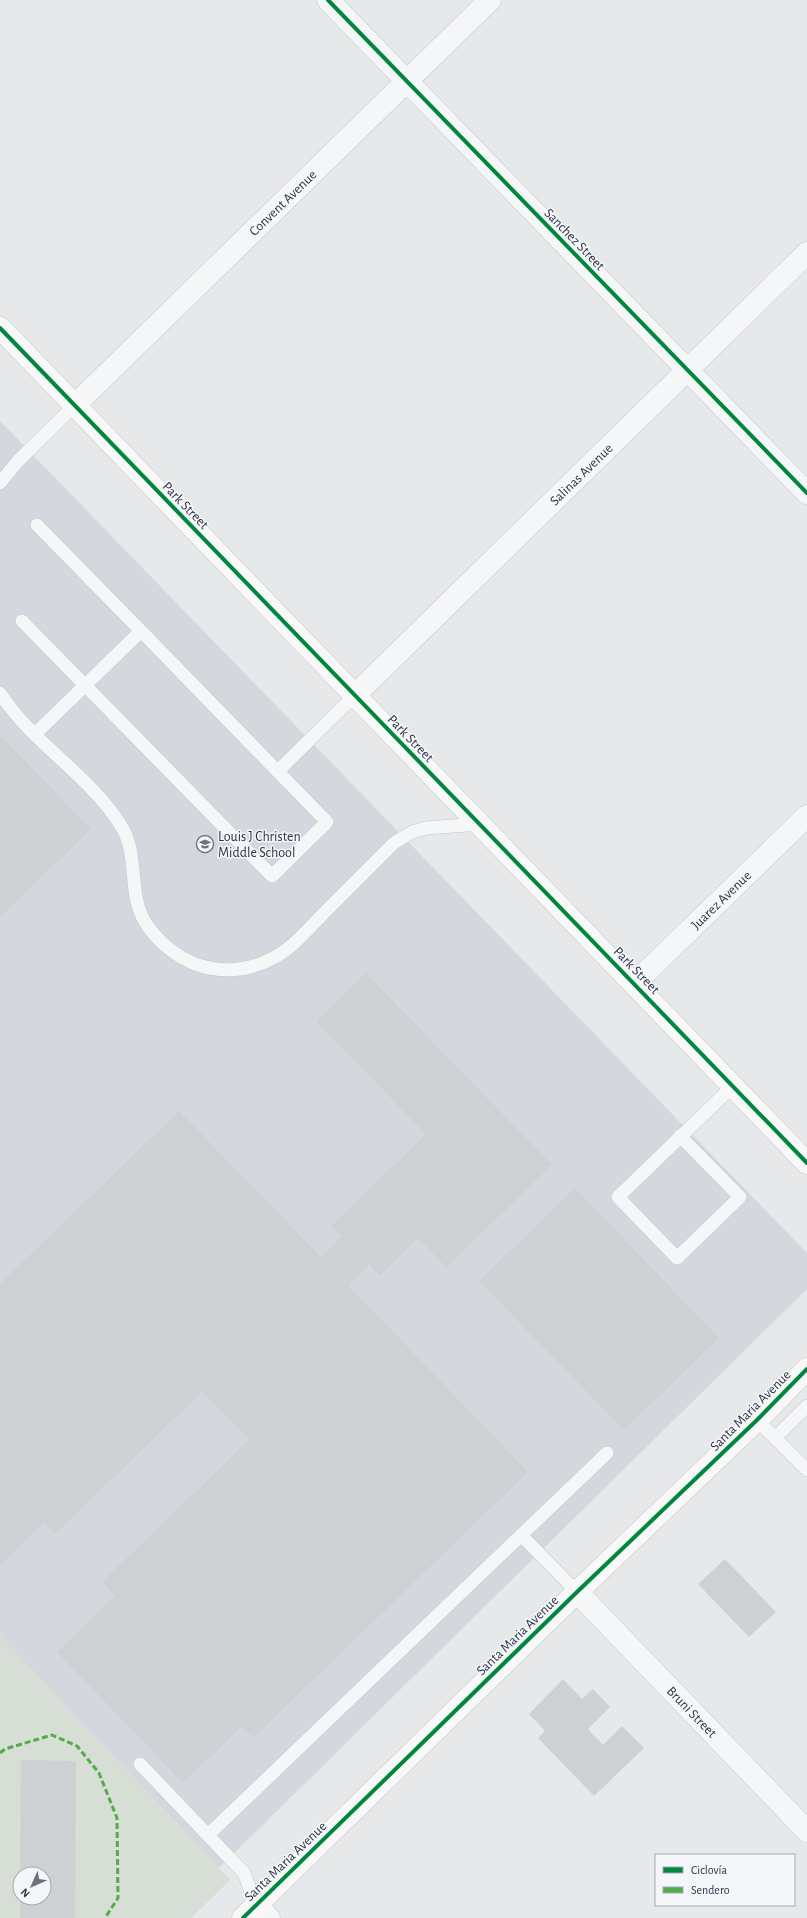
<svg xmlns="http://www.w3.org/2000/svg" width="807" height="1918" font-family="'Alegreya Sans',sans-serif">
  <style>
    .built { fill: #d4d7dd }
    .green { fill: #d6ded6; fill-rule: evenodd }
    .building { fill: #ced0d3 }
    .lines { fill: none; stroke-linecap: round; stroke-linejoin: round }
    .service-casing { stroke: #c4c6c8; stroke-width: 14 }
    .minor-casing { stroke: #c4c6c8; stroke-width: 23 }
    .tertiary-casing { stroke: #c4c6c8; stroke-width: 23 }
    .secondary-casing { stroke: #c4c6c8; stroke-width: 23 }
    .service { stroke: #f5f6f7; stroke-width: 13 }
    .minor { stroke: #f5f6f7; stroke-width: 22 }
    .tertiary { stroke: #f5f6f7; stroke-width: 22 }
    .secondary { stroke: #f8f8f8; stroke-width: 22 }
    .quiet { stroke: #54ac47; stroke-width: 3; stroke-dasharray: 6 3; stroke-linecap: butt }
    .cycleway-casing { stroke: #f4f6f9; stroke-width: 6 }
    .cycleway { stroke: #00873e; stroke-width: 4 }
    .labels { text-anchor: middle; stroke-width: 3; stroke-linejoin: round; paint-order: stroke }
    .street-label { font-size: 14px; fill: #2b3445; stroke: #f4f6f9 }
    .poi-label { font-size: 14px; fill: #2b3445; stroke: #f4f6f9; text-anchor: start }
  </style>
  <rect width="100%" height="100%" fill="#e6e8ea"/>
  <path class="built" d="M0,421l807,832v36l-588,579 -219,-232z"/>
  <path class="green" d="M0,1636l230,244 -39,38h-191zM20,1874h24v24h-24z"/>
  <path class="building" d="M0,735l91,94 -91,88z
    M366,973l186,192 -106,102 -28,-29 -39,38 -10,-12 -21,21 180,187 -275,266 -11,-12 -59,57 -126,-131 58,-56 -13,-14 147,-142 -47,-48 -147,142 -11,-11 -44,43v-282l179,-173 142,146 21,-20 -11,-11 95,-92 -110,-113z
    M575,1188l144,150 -95,92 -145,-149z
    M725,1559l51,53 -27,25 -51,-53z
    M563,1679l19,20 11,-10 17,18 -22,22 15,16 19,-19 22,22 -50,48 -56,-58 7,-7 -16,-17z
    M21,1760l55,1 -1,157h-55v-20h24v-24h-24z"/>
  <g class="lines">
    <g class="service-casing">
      <path id="service" d="M0,483l18,-22 57,-56
        M37,525l104,106
        M22,621l250,255 55,-54 -186,-191 -106,103
        M0,693c32,50 88,81 120,131 20,30 7,68 25,98 13,20 31,35 53,43 24,8 51,6 73,-6 21,-10 37,-30 53,-46 23,-23 47,-47 70,-70l18,-11 14,-4 54,-4
        M278,771l77,-76
        M680,1136l60,61 -63,61 -59,-61 115,-111
        M757,1420l50,50
        M775,1438l32,-32
        M521,1535l56,57
        M140,1764l104,109 12,32
        M209,1834l398,-381"/>
    </g>
    <g class="minor-casing">
      <g id="minor">
        <path id="s1" d="M75,405l415,-405"/>
        <path id="s2" d="M355,695l452,-442"/>
        <path id="s3" d="M634,984l173,-168"/>
        <path id="s4" d="M577,1592l230,239"/>
        <path d="M256,1905l13,13"/>
      </g>
    </g>
    <g class="tertiary-casing">
      <path id="tertiary" d="M328,0l479,493"/>
    </g>
    <g class="secondary-casing">
      <path id="secondary" d="M0,328l807,835
        M243,1918l334,-326 180,-172 50,-51"/>
    </g>
    <use href="#service" class="service"/>
    <use href="#minor" class="minor"/>
    <use href="#tertiary" class="tertiary"/>
    <use href="#secondary" class="secondary"/>
    <path class="quiet" d="M0,1753l5,-4 47,-14 25,11 22,27 18,45 1,80 -13,20"/>
    <g class="cycleway-casing">
      <path id="cycleway" d="M328,0l479,493
        M0,328l807,835
        M243,1918l334,-326 180,-172 50,-51"/>
    </g>
    <use href="#cycleway" class="cycleway"/>
  </g>
  <defs>
    <g id="school-ring" transform="scale(0.9)"><circle r="9.5" fill="#f4f6f9" stroke="#6c737f" stroke-width="1.5"/><path d="M0-5L7-2L0 1L-7-2ZM-4 1L0 2.5L4 1V4Q0 6-4 4Z" fill="#6c737f"/></g>
  </defs>
  <g fill-rule="evenodd">
    <use href="#school-ring" x="205" y="844"/>
  </g>
  <g class="labels">
    <g class="street-label">
      <text dy="5" stroke="none"><textPath href="#s1" startOffset="290">Convent Avenue</textPath></text>
      <text transform="translate(575 239) rotate(46)" y="5">Sanchez Street</text>
      <text dy="5" stroke="none"><textPath href="#s2" startOffset="316">Salinas Avenue</textPath></text>
      <text transform="translate(186 505) rotate(46)" y="5">Park Street</text>
      <text transform="translate(411 738) rotate(46)" y="5">Park Street</text>
      <text dy="5" stroke="none"><textPath href="#s3" startOffset="121">Juarez Avenue</textPath></text>
      <text transform="translate(637 970) rotate(46)" y="5">Park Street</text>
      <text transform="translate(750 1410) rotate(-45)" y="5">Santa Maria Avenue</text>
      <text transform="translate(517 1635) rotate(-44)" y="5">Santa Maria Avenue</text>
      <text dy="5" stroke="none"><textPath href="#s4" startOffset="166">Bruni Street</textPath></text>
      <text transform="translate(285 1861) rotate(-44)" y="5">Santa Maria Avenue</text>
    </g>
    <g class="poi-label">
      <text x="218" y="841">Louis J Christen<tspan x="218" dy="16">Middle School</tspan></text>
    </g>
  </g>
  <rect x="655" y="1854" width="140" height="52" fill="#f4f6f9" stroke="#a4a8b1"/>
  <rect x="663" y="1867" width="20" height="6" fill="#00873e" stroke="#a4a8b1"/>
  <text x="691" y="1874" font-size="12" fill="#2b3445">Ciclovía</text>
  <rect x="663" y="1887" width="20" height="6" fill="#54ac47" stroke="#a4a8b1"/>
  <text x="691" y="1894" font-size="12" fill="#2b3445">Sendero</text>
  <g transform="translate(32 1886) rotate(225)"><circle r="19" fill="#f4f6f9" stroke="#a4a8b1"/>
  <path d="M0-3L7 15L0 10L-7 15Z" fill="#6c737f"/>
  <text y="-6" font-size="11" font-weight="bold" text-anchor="middle" fill="#2b3445">N</text>
  </g>
</svg>
